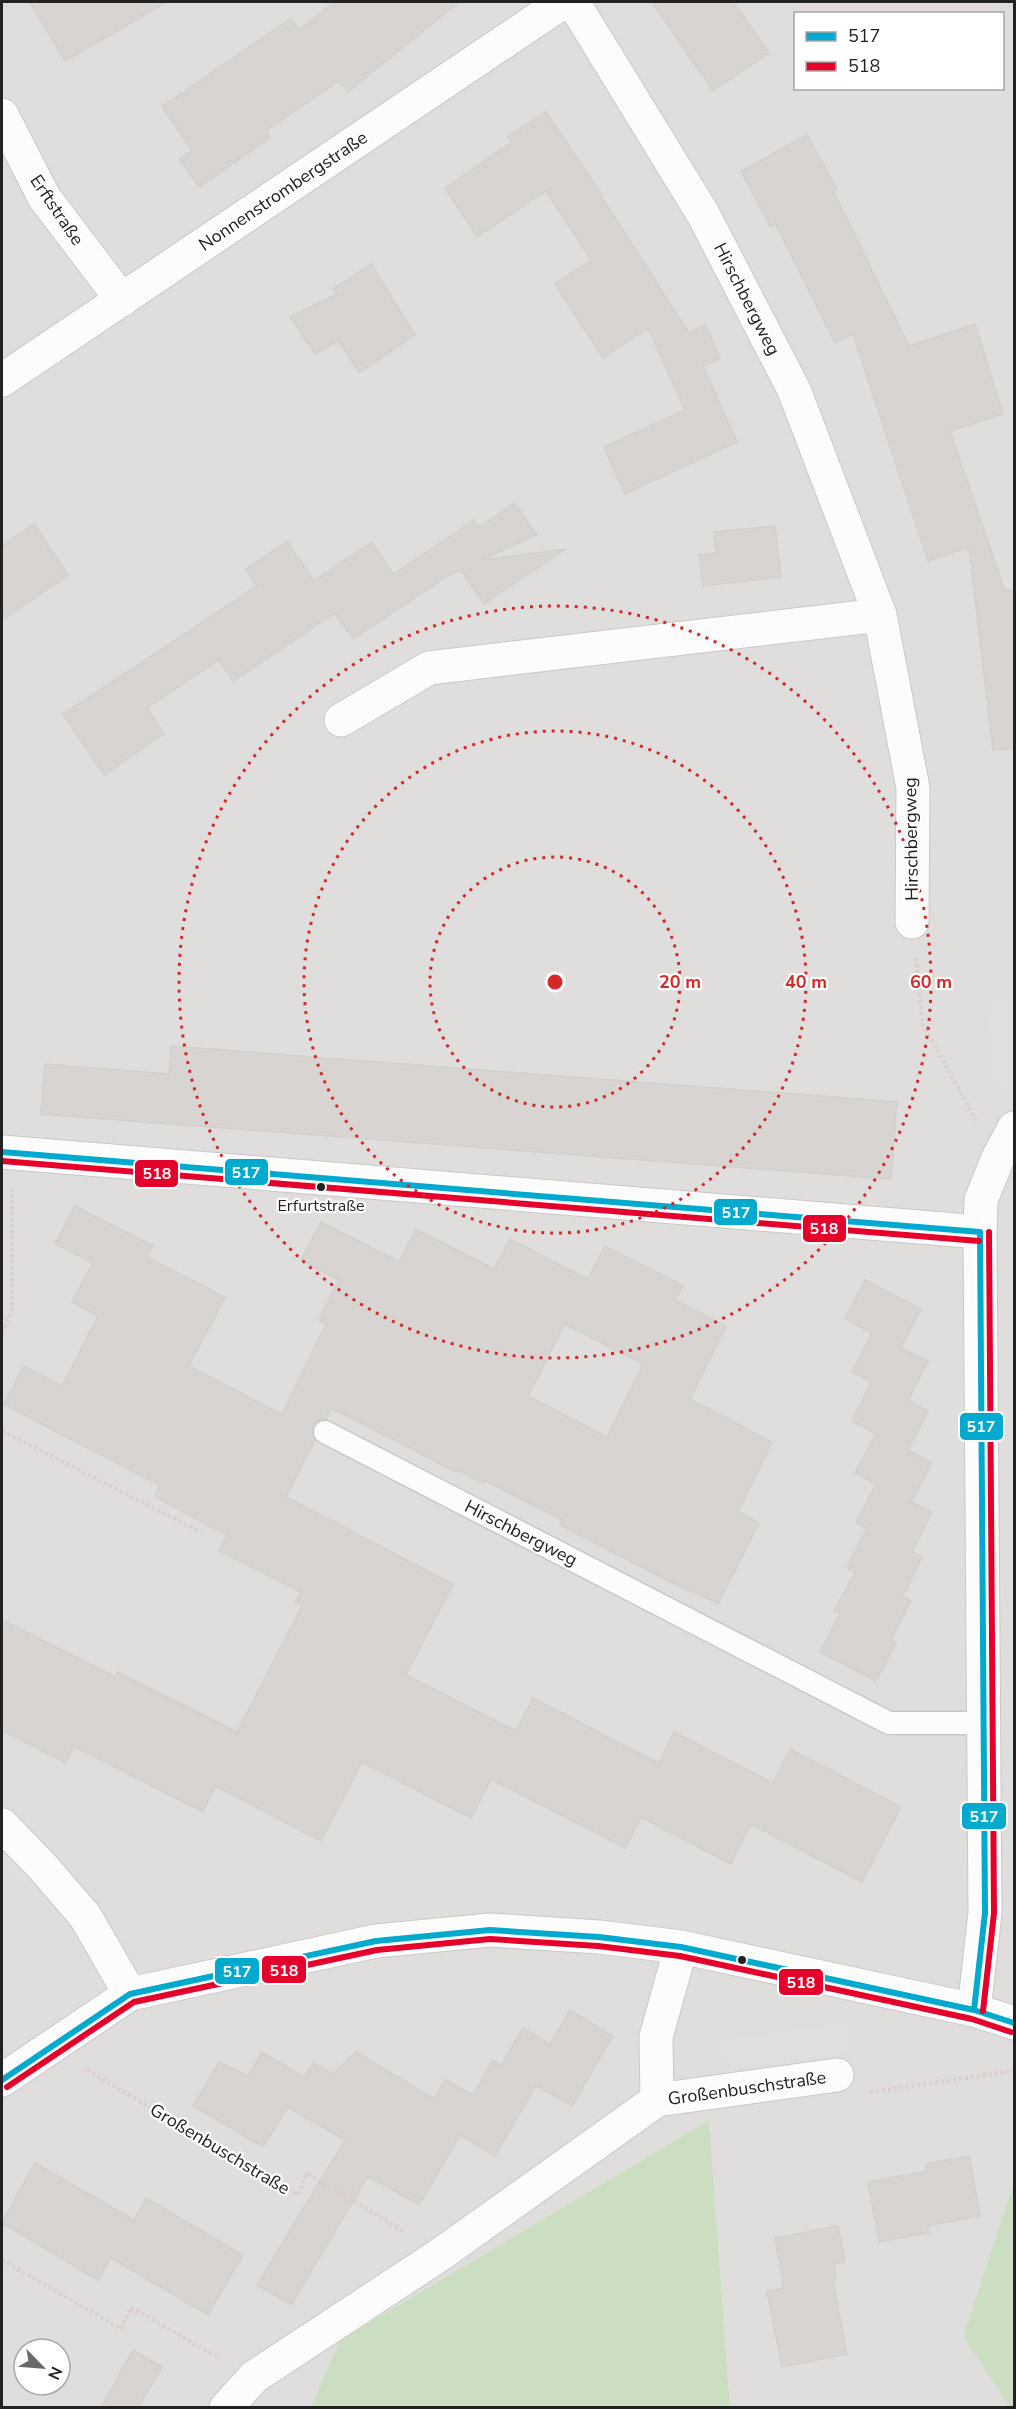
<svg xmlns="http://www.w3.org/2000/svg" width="1016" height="2409" font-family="'Nunito Sans',sans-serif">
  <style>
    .residential { fill: #dfdedc; fill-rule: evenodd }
    .forest { fill: #cbdec1 }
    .parking { fill: #e0dfde }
    .building { fill: #d7d4d2; stroke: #d3d0cc; stroke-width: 1.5; fill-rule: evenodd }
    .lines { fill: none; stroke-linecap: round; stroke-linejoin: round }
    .service-casing { stroke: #c9c8c7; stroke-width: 25 }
    .minor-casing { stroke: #c9c8c7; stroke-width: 35 }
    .path { stroke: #dccecd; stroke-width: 4; stroke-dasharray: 3 3; stroke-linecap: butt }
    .service { stroke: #fdfcfc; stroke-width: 22 }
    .minor { stroke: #fdfcfc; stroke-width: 33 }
    .bus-1-casing { stroke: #fff; stroke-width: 10 }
    .bus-2-casing { stroke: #fff; stroke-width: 10 }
    .bus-1 { stroke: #00a9ce; stroke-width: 6 }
    .bus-2 { stroke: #e4002b; stroke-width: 6 }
    .ring { fill: none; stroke: #d62828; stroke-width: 3; stroke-dasharray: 3 6 }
    .bus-dot { fill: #222; stroke: #fff; stroke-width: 2 }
    .labels { text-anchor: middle; stroke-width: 4.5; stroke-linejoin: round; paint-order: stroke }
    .bus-label { font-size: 16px; fill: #222; stroke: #fff }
    .street-label { font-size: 18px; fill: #222; stroke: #fff }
    .centre { fill: #d62828; stroke: #fff; stroke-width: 3 }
    .ring-label { font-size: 18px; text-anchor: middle; font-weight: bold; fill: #d62828; stroke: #fff; stroke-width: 4.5; stroke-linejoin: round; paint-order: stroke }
    .line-badge { stroke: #fff; stroke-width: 2 }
    .badge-label { font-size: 16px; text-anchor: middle; font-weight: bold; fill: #fff }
  </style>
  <rect width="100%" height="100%" fill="#f0eeeb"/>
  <path class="residential" d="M2,2h1012v2180l-51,155 48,70h-281l-21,-287 -369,220 -30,67 -308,1zM796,14h206v74h-206zM24,2349h36v36h-36z"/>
  <path class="forest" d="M709,2120l21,287 -420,1 30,-68z
    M1014,2182v225l-3,1 -48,-71z"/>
  <path class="parking" d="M992,1001h22v103l-28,-35z
    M2,1843l52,53 -31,-11 -21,-22z
    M845,2023l5,29 -125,17 -5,-28z"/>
  <path class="building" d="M30,2h137l-102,59z
    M334,2h125l-111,90 -9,-11 -73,50 4,7 -71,49 -20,-28 13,-9 -30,-43 129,-89 8,12z
    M652,2h81l36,51 -56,38z
    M546,112l56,83 -1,1 88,137 16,-9 15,34 -17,8 34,76 -112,52 -21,-47 81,-37 -37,-82 -45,30 -48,-74 36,-24 -45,-69 -69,46 -32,-49 67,-46 -4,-5z
    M807,135l30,54 -4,2 76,155 66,-22 28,90 -53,17 55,160 9,-1v158l-21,2 -24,-203 -41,14 -75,-227 -18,9 -60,-120 -5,3 -29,-55z
    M371,264l44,71 -56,38 -21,-33 -23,14 -25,-37 47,-23 -4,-5z
    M515,503l22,32 -56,25 85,-11 -82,55 -23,-34 -12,5 -96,64 -18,-26 -102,68 -14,-21 -72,48 17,26 -60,41 -41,-61 194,-128 -11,-17 41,-28 27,40 58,-39 21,32 81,-54 4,8z
    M34,524l34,51 -66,45v-74z
    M775,526l6,51 -78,9 -4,-31 17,-2 -2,-21z
    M171,1046l726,56 -6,77 -850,-65 4,-50 124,10z
    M75,1206l78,39 -6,12 78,40 -36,69 93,48 44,-90 -7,-4 20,-40 -38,-20 20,-38 78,40 17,-33 78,40 16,-30 78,40 17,-33 78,39 -8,15 51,26 -36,73 82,43 -34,70 21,11 -41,81 -27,-14 -1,2 -130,-67 2,-5 -78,-40 -1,3 -26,-14 -1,3 -125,-64 -5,11 -8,1 -5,5 -1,8 3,7 -29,57 167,87 -47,91 110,56 17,-33 126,65 15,-31 99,51 17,-34 111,58 -39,75 -111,-58 -20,40 -90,-47 -16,31 -134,-69 -20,39 -109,-56 -41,79 -106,-55 -12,26 -129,-66 -8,17 -64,-33v-110l113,57 3,-5 119,60 65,-126 -7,-4 6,-10 -82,-41 8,-16 -72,-38 5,-12 -156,-80 20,-39 38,20 36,-70 -26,-14 21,-39 -38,-19zM565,1324l78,40 -36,73 -79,-41z
    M865,1280l56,29 -20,39 27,13 -20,40 20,10 -20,39 24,13 -21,39 21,10 -20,40 10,5 -19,39 8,5 -20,39 5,3 -20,38 -56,-29 20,-38 -6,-3 21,-39 -8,-4 20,-40 -11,-5 20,-39 -21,-11 21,-39 -24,-13 20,-39 -20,-10 20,-39 -27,-14z
    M570,2010l43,26 -41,70 -36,-21 -41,71 -35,-21 -41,70 -51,-29 -77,129 -34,-20 88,-145 -57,-33 -25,40 -70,-41 26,-44 29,14 14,-24 42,25 9,-14 20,11 23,-22 78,47 11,-20 28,16 20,-35 8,5 22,-37 27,16z
    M969,2156l11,60 -52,10 1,7 -50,9 -11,-60 59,-11 -1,-7z
    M35,2163l99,57 12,-22 97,57 -35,60 -97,-57 -13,22 -96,-57z
    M838,2226l7,36 -11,2 2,17 -3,1 14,72 -65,13 -15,-76 17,-3 -9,-50z
    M133,2350l29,17 -24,41h-37z"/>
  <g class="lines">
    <g class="service-casing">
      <path id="service" d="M325,1432l564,291h94"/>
    </g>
    <g class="minor-casing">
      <path id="minor" d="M573,2l130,212 91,176 86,225 33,173 -1,134
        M2,115l42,82 78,103
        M2,380l561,-378
        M341,720l88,-52 451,-53
        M2,1152l978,80
        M2,1825l39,40 44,51 45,78
        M974,2010l11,-97 -5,-681 1,-32 17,-42 16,-30
        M2,2080l128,-86 246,-53 114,-11 109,7 82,10 293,63 40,13
        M657,2100l180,-25
        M226,2408l28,-31 187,-123 216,-154 -1,-63 25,-90"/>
    </g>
    <path class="path" d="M916,958l7,67 53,95
      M2,1333l10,-21v-123
      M2,1431l199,101
      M87,2070l211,125 9,-22 98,59
      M870,2092l144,-21
      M2,2260l119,69 10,-22 88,51"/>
    <use href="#service" class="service"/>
    <use href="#minor" class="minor"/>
    <g class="bus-1-casing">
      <path id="bus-1" d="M2,1152l978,80
        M974,2010l11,-97 -5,-681
        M2,2080l128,-86 246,-53 114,-11 109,7 82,10 293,63 40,13"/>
    </g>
    <g class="bus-2-casing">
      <path id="bus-2" d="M2,1161l977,80
        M983,2011l11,-98 -5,-681
        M7,2087l127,-85 243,-52 113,-11 108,7 82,10 292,63 39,13"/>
    </g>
    <use href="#bus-1" class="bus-1"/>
    <use href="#bus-2" class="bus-2"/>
  </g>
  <g class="ring">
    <circle cx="555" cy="982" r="125"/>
    <circle cx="555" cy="982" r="251"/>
    <circle cx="555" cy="982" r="376"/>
  </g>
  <g class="bus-dot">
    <circle cx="321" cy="1187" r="5"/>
    <circle cx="742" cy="1960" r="5"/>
  </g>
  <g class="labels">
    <g class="bus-label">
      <text x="321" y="1211">Erfurtstraße</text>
    </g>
    <g class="street-label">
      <text transform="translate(283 191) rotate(-34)" y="6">Nonnenstrombergstraße</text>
      <text transform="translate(57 210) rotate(56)" y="6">Erftstraße</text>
      <text transform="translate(747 299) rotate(63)" y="6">Hirschbergweg</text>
      <text transform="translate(911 839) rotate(-91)" y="6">Hirschbergweg</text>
      <text transform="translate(521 1533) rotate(27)" y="6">Hirschbergweg</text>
      <text transform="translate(747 2088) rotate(-8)" y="6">Großenbuschstraße</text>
      <text transform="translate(220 2149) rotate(31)" y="6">Großenbuschstraße</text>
    </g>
  </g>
  <circle cx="555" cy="982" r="9" class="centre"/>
  <g class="ring-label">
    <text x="680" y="988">20 m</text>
    <text x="806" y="988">40 m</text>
    <text x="931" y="988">60 m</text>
  </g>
  <g class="line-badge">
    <rect x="224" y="1158" width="45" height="28" rx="6" fill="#00a9ce"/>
    <rect x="134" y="1159" width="45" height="29" rx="6" fill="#e4002b"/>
    <rect x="713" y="1198" width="45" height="28" rx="6" fill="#00a9ce"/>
    <rect x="802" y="1214" width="45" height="29" rx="6" fill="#e4002b"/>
    <rect x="959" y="1412" width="45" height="29" rx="6" fill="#00a9ce"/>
    <rect x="961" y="1802" width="46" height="28" rx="6" fill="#00a9ce"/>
    <rect x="261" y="1955" width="46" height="29" rx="6" fill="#e4002b"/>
    <rect x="214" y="1957" width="46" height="28" rx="6" fill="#00a9ce"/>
    <rect x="778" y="1968" width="46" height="28" rx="6" fill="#e4002b"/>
  </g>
  <g class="badge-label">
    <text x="246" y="1178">517</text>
    <text x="157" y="1179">518</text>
    <text x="736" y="1218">517</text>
    <text x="824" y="1234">518</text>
    <text x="981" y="1432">517</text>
    <text x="984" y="1822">517</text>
    <text x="284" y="1976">518</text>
    <text x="237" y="1977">517</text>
    <text x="801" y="1988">518</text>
  </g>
  <rect width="1016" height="2409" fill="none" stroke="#222222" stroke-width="6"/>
  <rect x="794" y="12" width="210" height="78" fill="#ffffff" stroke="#a7a7a7" stroke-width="1.5"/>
  <rect x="806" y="32" width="30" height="9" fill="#00a9ce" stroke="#a7a7a7" stroke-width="1.5"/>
  <text x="848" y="42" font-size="18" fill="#222222">517</text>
  <rect x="806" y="62" width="30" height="9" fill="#e4002b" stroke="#a7a7a7" stroke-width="1.5"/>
  <text x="848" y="72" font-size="18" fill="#222222">518</text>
  <g transform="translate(42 2367) rotate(115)"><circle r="28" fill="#ffffff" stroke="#a7a7a7" stroke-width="1.5"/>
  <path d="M0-4.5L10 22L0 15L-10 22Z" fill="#6a6968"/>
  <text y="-9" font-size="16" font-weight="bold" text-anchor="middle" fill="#222222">N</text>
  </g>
</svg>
